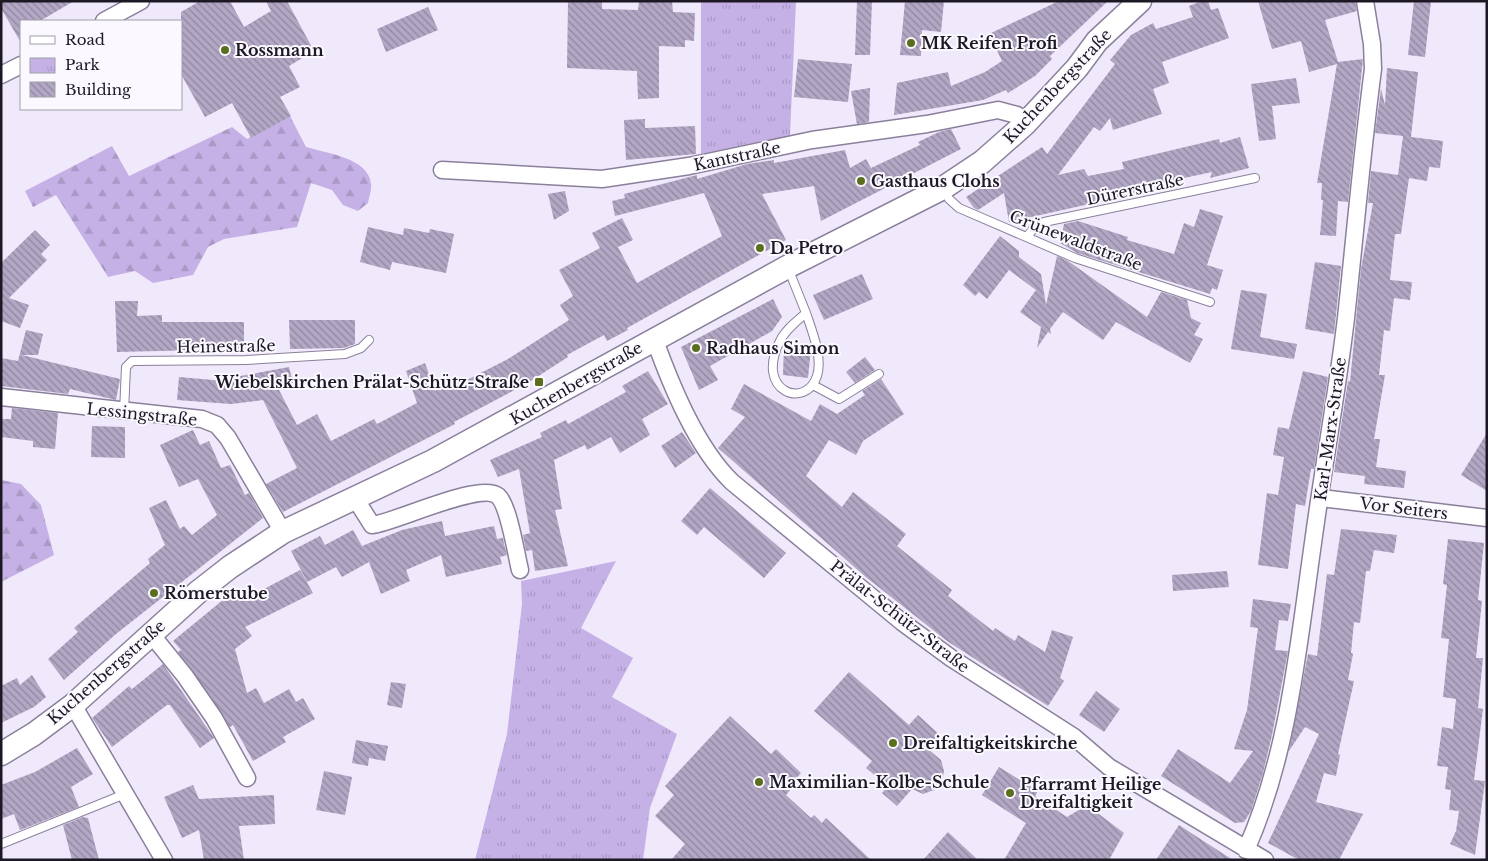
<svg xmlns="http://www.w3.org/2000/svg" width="1488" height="861" font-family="'Libre Baskerville',serif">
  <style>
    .forest { fill: url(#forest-firs) }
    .park { fill: url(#park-tufts) }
    .building { fill: url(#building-back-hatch) }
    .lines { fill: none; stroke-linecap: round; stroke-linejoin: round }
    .lane-casing { stroke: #8b809c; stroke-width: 10 }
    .street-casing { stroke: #8b809c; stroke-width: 19 }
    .secondary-casing { stroke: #8b809c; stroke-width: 25 }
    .lane { stroke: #fff; stroke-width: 8 }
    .street { stroke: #fff; stroke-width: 16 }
    .secondary { stroke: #fff; stroke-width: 22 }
    .poi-dot { fill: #5a6f1e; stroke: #fbf8ff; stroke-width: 2 }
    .labels { text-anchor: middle; stroke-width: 4; stroke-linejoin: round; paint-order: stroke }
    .poi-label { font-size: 16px; font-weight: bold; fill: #1d1924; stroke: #fbf8ff; text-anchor: start }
    .street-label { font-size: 16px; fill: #1d1924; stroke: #fbf8ff }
  </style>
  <defs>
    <pattern id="forest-firs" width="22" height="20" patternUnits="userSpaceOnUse" patternTransform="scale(1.25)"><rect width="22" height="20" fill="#c6b1e6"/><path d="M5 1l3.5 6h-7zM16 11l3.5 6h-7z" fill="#aa98c5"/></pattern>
    <pattern id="park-tufts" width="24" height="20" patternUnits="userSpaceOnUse" patternTransform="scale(1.25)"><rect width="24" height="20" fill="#c6b1e6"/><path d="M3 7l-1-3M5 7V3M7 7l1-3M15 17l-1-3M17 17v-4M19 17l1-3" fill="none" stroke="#aa98c5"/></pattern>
    <pattern id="building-back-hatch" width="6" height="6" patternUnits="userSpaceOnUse" patternTransform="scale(1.25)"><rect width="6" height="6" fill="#b2a7c4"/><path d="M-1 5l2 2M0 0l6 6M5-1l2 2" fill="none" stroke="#90879f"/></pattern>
  </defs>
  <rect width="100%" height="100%" fill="#f0e9fb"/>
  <path class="forest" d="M290,116l16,31c20,6 63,11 65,37 1,5 -2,13 -3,19l-10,8 -15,-6 -11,-15 -21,-7 -14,44 -73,12 -16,8 -15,28 -40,8 -18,-12 -27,6 -52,-82 -23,12 -8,-16 87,-45 17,30 103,-49 15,12z
    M1,480l20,4 20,21 13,50 -53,27z"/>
  <path class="park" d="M701,1h95l-6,134 -89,19z
    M616,561l-35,67 52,30 -21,39 65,37 -27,74 -7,52h-168l32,-126 15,-130 -1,-23z"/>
  <path class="building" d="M1,1h73l-34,20h-19v22l-20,-35z
    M200,1h30l14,26 27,-16 -5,-10h21l27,50 -25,15 11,21 -20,10 11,19 -40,22 -19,-35 -27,14 -24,-43v-62z
    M568,1h34v8l36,1 1,-9h33l1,11 22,1 -1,28 -9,-1v7l-26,-1v52l-21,1 -1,-28 -70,-3z
    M857,1h15l-2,54h-15z
    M905,1h39l-3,31 -19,-2 -1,26 -21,-1z
    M1059,1h49l-58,55 2,3 -17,17 -27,17 -2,-3 -23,10 -89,15 3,-32 51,-11 3,14 34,-14 17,-11 -13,-27z
    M1202,1h6l3,9 7,-2 11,30 -67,24 7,21 -16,6 9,25 -49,16 -3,-12 -10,13 -6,-4 -36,48 26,-6 4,7 36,-7 -2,-7 97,-23 1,4 20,-6 9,31 -39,10 2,-6 -74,16 9,3 -138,31 -5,-29 -26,17 -4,-2 -8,-11 76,-50 5,7 68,-90 -5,-4 21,-25 22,-12 3,6 37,-12 -4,-11z
    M1258,1h97l2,10 -32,9 13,42 25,-3 -15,143 -10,-1 -2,35 -16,-1 3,-35h-2l1,-17h-5l20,-119 -28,8 -8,-31 -29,8z
    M1414,1h17l-6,56 -17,-2z
    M428,7l10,23 -52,22 -9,-23z
    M798,59l54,5 -4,38 -54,-5z
    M1387,68l31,4 -7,65 32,4 -3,27 -11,-1 -2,14 -18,-3 -8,56h-6l-5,46 22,2 -2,18 -16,-2 -4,33 -6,-1 -5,45h6l-11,64h6l-4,28 30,4 -2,17 -40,-4 1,-8 -31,-4 14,-91 2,1 11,-113 12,-66h-5l3,-32 27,4 5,-39 -28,-3 6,-44 4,16z
    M1296,78l4,25 -28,3 4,33 -17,2 -8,-57z
    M870,88l-1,34 -12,2 -6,-33z
    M645,119v9l50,-2 1,28 -70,6 -2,-40z
    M951,129l10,20 -140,72 -7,-35 -52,8 24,46 -159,88 1,2 -21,11 -3,-6 -37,20 1,2 -42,27 -72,38 1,2 -172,88 -17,-28 31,-16 -34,-68 -32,4 -54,-4 2,-23 57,5 -1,-5 54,-10 4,16 -16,3 20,39 20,-11 14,27 43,-22 3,5 40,-21 -11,-32 19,-8 10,28 26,-13 2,4 45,-23 61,-39 -9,-15 13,-9 -14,-26 41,-22 -8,-15 30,-15 11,22 -15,7 19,36 85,-47 -18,-43 -89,23 -3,-15 13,-3 -1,-4 73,-19v4l50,-15 27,-4v3l71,-13 5,18 16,-9 5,9 49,-23 -2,-3 21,-10z
    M565,191l4,20 -15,9 -6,-26z
    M1200,209l23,7 -16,49 16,5 -6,20 -5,-2 -2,6 -133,-41 -17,-10 4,-19 14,-3 50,16 -1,3 47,14 10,-31 10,4z
    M368,227l35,8 1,-7 25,5 1,-4 24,5 -8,39 -54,-11 -2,8 -30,-8z
    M35,230l15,15 -9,9 6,6 -38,38 20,7 -9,23 -19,-7v-58z
    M1000,236l19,15v6l22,17 5,31 11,-49 11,5 79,56 14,-25 26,8 4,18 10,5 -7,12 9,4 -13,24 -74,-41 -13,18 -40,-28 -13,17 1,5 -3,-2 -11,16 4,-21 -21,-15 16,-22 -27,-20 -22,29 -8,-7 -4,4 -12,-11z
    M1315,262l26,4 -7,68 -29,-5z
    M862,274l11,25 -49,21 -11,-25z
    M1241,290l26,4 -7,43 37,7 -3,15 -63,-10z
    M773,299l9,18 -10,14 -62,35 8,14 -19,10 -18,-43z
    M115,301h23l-1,15 25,-1v7h82v27l-127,3z
    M289,320h66v24l-11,4 -54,1z
    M26,330l17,4 -5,21h-16l98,24 -4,21 -46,-11 -2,5 -67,-8v-28l17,3z
    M784,345l27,3 -3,30 -25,-3z
    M865,357l10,13 -20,13 -9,-11z
    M648,371l20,33 -26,15 8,16 -30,18 -9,-16 -24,13 -2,-5 -31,15 8,49 -7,1 13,56 -33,5 -3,-21 -6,1 -3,-16 7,-2 -11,-64 -21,8 -8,-17 52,-23 -2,-4 26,-13 2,4 58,-32 -4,-6z
    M1303,371l25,6 -14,92h-3l-6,37 -9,-2 -8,65 -30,-4 9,-72 11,2 6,-38 -11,-2 5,-28 11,2z
    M881,379l23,35 -41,27 -7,14 -27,-15 -23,36 36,31 11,-15 53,42 -9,12 55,44 -4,6 45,35 2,-3 20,13 3,-6 27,17 7,-22 21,7 -13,41 4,3 -16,25 -101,-65 -80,-63 -149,-130 27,-31 -14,-8 13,-25 67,37 9,-17 17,10 28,-19 -3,-4z
    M12,408l46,5 -3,36 -22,-2v-6l-32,-4v-18h10z
    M92,426l33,1v31l-34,-1z
    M193,430l7,15 9,-4 12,27 9,-3 15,30 4,-2 14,25 -147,116 -52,46 -16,-21 30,-27 -4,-4 76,-65 -2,-4 17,-14 -16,-37 17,-8 14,29 4,-3 8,9 25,-20 -19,-36 -19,8 -19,-42z
    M682,432l14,21 -21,15 -14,-22z
    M1487,433v58l-26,-16z
    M710,488l76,65 -22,25 -60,-51 -7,8 -16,-14z
    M442,521l3,15 49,-10 3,13 6,-1 1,6 3,11 -7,2 2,7 -56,13 -5,-22 -35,15 4,11 -29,13 -12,-32 -27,15 -6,-10 -29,15 -16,-31 29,-15 5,9 28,-15 9,16 40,-16z
    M1341,529l56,6 -3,18 -20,-3 -4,21h-4l-6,52 -6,-1 -3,31 2,1 -5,26 6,1 -16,73 2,1 -4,21 -12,-3 -8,29 47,12 -24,46h-40l-31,-17 51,-109 -14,-7 -16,24 19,-97 9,2 10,-82 7,1z
    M1448,539l36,4 -6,57 4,1 -6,57h7l-5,50 5,1 -9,71 11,1 -10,74 -25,-11 6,-13 3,-20 -10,-1 2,-20 -6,-1 3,-22 -11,-1 5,-39 11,2 3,-30 -13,-2 6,-58 -8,-1 6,-53 -4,-1z
    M300,570l13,23 -68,34 7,9 -17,13 12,44 9,-5 8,15 25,-14 7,13 7,-4 12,21 -32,18 3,5 -33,19 -20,-36 -3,2 -52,-75 3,-2 -8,-9 62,-51 8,10z
    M1227,571l2,16 -56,4 -1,-16z
    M1253,599l38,5 -3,17 -9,-1 -4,30 13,1 -16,84 -9,38 -12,38 -7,11 -9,1 -74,-47 17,-27 52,34 23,-32 -19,-2 13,-39 11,-82 -8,-1z
    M163,664l51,74 -14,10 -30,-43h-3l-55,42 -20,-29 37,-32 3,3z
    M849,672l60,53 9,-10 23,21 -12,14 12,10 3,11 -2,11 -8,8 -11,4 -11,-5 -15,17 -15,-13 6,-7 -22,-18 6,-7 -58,-50z
    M32,675l14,22 -12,10 -33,16v-37l16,-8 3,7z
    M391,682l15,2 -4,24 -15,-3z
    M1096,691l24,18 -16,23 -25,-17z
    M730,716l41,38 5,-5 25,24 -12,13 2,3 -5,6 25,23 3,-3 8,8 4,-5 45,42h-200l14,-16 -30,-28 19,-21 -9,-9z
    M356,740l32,6 -3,15 -16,-3 -1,8 -16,-3z
    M77,748l16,26 -22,13 8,20 -59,23 -6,-16 -13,5v-34l34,-13z
    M999,767l39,24 -3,5 32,21 20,-12 37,28 -15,27h-105l22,-37 -44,-28z
    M324,771l28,6 -7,38 -29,-5z
    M193,785l6,14 75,-4 1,29 -36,2 5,34h-40l-5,-30 -17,8 -18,-41z
    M83,817l5,1 11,42h-27l-9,-35z
    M1179,825l26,17 28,18h-77z
    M948,832l30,28h-55z"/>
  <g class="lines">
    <g class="lane-casing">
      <path id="lane" d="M944,189l5,10 10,9 116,50 135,44
        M1027,237l9,-12 8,-3 211,-44
        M788,268l18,45
        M806,313c6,18 17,44 11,63 -11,34 -63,16 -37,-35 5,-11 17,-20 26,-28z
        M813,385l26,14 40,-25
        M124,412l2,-45 6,-6 114,-1 99,-6 16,-6 8,-8
        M1,844l124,-50"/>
    </g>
    <g class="street-casing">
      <path id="street" d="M104,21l37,-20
        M1,75l20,-10
        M442,170l160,9 87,-13 123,-26 115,-16 71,-14 19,5 8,9
        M654,338c17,47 42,109 78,144l170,140 49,36 123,79 35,30 156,93
        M1,397l201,22 15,6 11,13 55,94
        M355,498l17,27c22,-2 108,-44 126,-29 11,10 18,58 22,74
        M1321,498l166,20
        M151,634l34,42 29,42 33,60
        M73,705l91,155
        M1246,850c43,-97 52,-203 67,-307 10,-75 24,-149 33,-225 9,-83 16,-166 27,-249l-1,-25 -7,-43"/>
    </g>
    <g class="secondary-casing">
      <path id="secondary" d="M1,754l33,-20 39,-29 125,-113 32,-25 53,-35 150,-71 356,-195 154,-78 39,-26 43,-38 52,-56 20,-27 43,-40"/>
    </g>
    <use href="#lane" class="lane"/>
    <use href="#street" class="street"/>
    <use href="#secondary" class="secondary"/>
  </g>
  <g class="poi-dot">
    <circle cx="911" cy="43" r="5"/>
    <circle cx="225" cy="50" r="5"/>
    <circle cx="861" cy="181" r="5"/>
    <circle cx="760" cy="248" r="5"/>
    <circle cx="696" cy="348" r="5"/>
    <rect x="534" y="377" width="10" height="10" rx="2.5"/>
    <circle cx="154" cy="593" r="5"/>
    <circle cx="893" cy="743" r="5"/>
    <circle cx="759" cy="782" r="5"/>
    <circle cx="1010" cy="793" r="5"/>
  </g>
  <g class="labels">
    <g class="poi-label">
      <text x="921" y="49">MK Reifen Profi</text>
      <text x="235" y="56">Rossmann</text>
      <text x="871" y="187">Gasthaus Clohs</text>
      <text x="770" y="254">Da Petro</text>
      <text x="706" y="354">Radhaus Simon</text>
      <text x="529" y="388" text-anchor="end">Wiebelskirchen Prälat-Schütz-Straße</text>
      <text x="164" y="599">Römerstube</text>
      <text x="903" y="749">Dreifaltigkeitskirche</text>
      <text x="769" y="788">Maximilian-Kolbe-Schule</text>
      <text x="1020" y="790">Pfarramt Heilige<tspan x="1020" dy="18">Dreifaltigkeit</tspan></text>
    </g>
    <g class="street-label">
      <text transform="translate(1057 86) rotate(-47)" y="6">Kuchenbergstraße</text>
      <text transform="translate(737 156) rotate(-12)" y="6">Kantstraße</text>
      <text transform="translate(1135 189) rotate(-12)" y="6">Dürerstraße</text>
      <text transform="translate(1076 240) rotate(21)" y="6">Grünewaldstraße</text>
      <text transform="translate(226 346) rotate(-1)" y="6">Heinestraße</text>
      <text transform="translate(576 383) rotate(-30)" y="6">Kuchenbergstraße</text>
      <text transform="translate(142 414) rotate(6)" y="6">Lessingstraße</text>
      <text transform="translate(1330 429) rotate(-82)" y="6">Karl-Marx-Straße</text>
      <text transform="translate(1404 508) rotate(7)" y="6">Vor Seiters</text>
      <text transform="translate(900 616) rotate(38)" y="6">Prälat-Schütz-Straße</text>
      <text transform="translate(106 672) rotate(-41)" y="6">Kuchenbergstraße</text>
    </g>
  </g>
  <rect width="1488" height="861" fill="none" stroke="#1d1924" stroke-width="5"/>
  <rect x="20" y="20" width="162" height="90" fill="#fbf8ff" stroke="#a29fa7"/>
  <rect x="30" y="36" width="25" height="8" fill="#ffffff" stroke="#a29fa7"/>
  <text x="65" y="45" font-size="15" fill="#1d1924">Road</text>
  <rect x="30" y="58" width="25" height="15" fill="url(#park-tufts)" stroke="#a29fa7"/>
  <text x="65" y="70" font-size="15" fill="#1d1924">Park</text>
  <rect x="30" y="82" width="25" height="15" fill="url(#building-back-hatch)" stroke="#a29fa7"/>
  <text x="65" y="95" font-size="15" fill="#1d1924">Building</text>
</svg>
